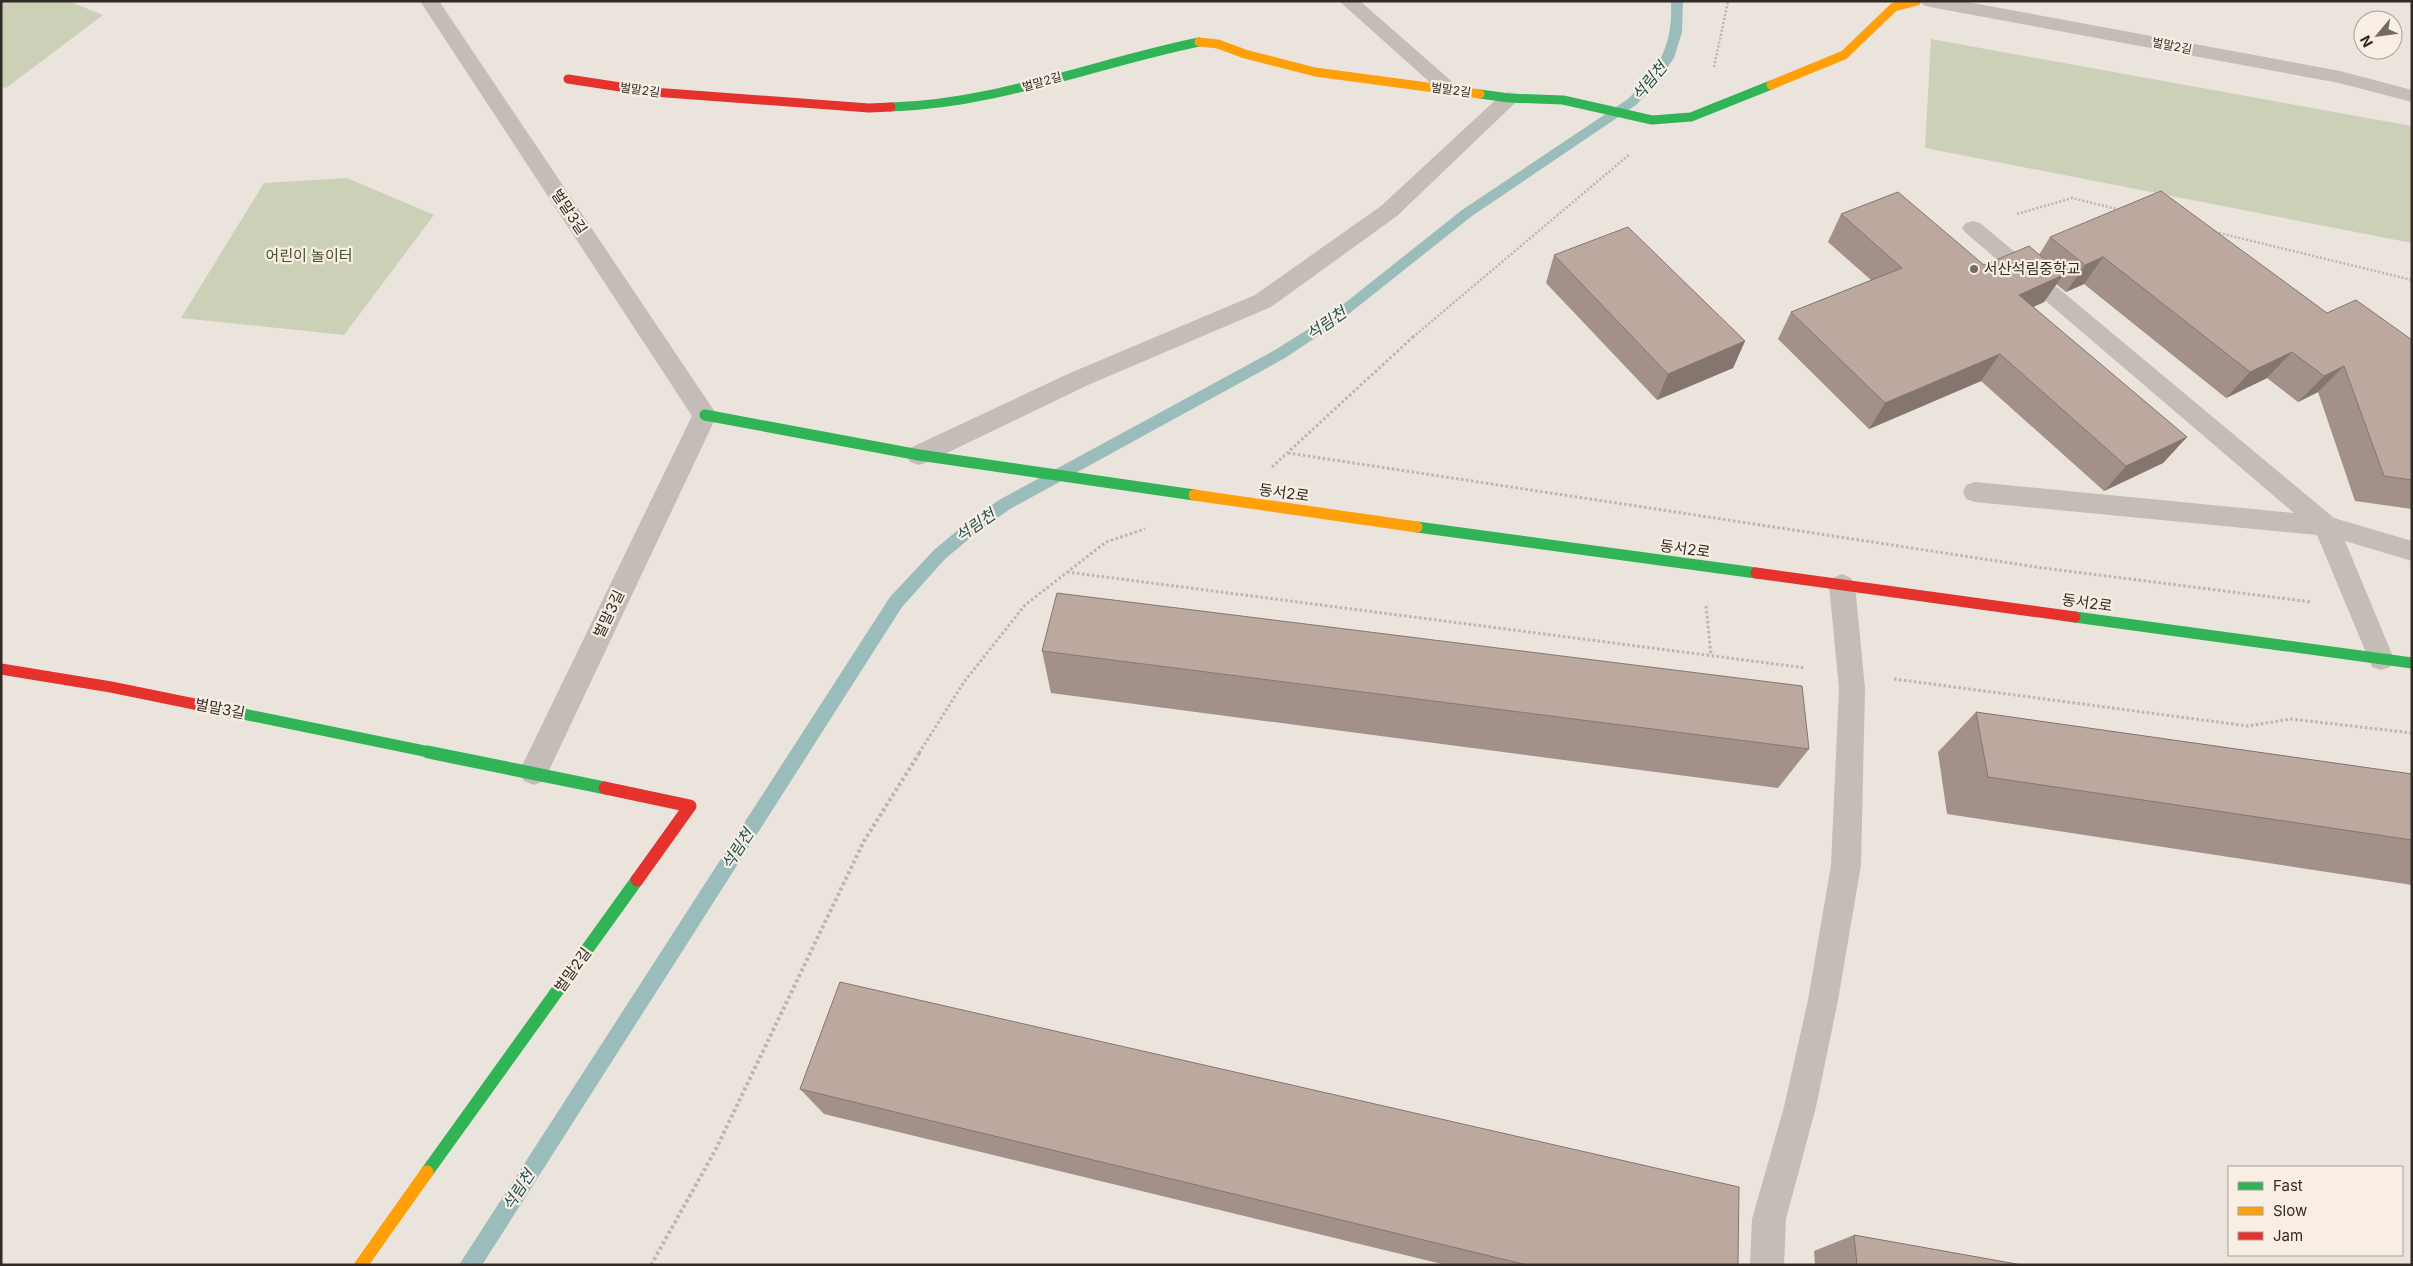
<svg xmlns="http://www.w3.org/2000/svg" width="2413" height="1266" font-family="Inter,'Noto Sans KR',sans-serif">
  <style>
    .green { fill: #cbd0b7 }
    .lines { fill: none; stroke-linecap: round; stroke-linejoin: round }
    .stream { fill: #9abcbb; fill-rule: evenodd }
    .path-far2 { stroke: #bcb5af; stroke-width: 2.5; stroke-dasharray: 2 2; stroke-linecap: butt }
    .path-far1 { stroke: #bcb5af; stroke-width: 3; stroke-dasharray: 2.5 2.5; stroke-linecap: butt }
    .path { stroke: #bcb5af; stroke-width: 4; stroke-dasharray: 3 3; stroke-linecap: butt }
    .lane { fill: #c3bcb7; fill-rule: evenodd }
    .street { fill: #c3bcb7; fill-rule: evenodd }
    .fast-far2 { stroke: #30b455; stroke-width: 9 }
    .fast-far1 { stroke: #30b455; stroke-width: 11 }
    .fast { stroke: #30b455; stroke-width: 13 }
    .slow-far2 { stroke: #ff9f0a; stroke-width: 9 }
    .slow-far1 { stroke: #ff9f0a; stroke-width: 11 }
    .slow { stroke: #ff9f0a; stroke-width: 13 }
    .jam-far2 { stroke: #e5322d; stroke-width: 9 }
    .jam-far1 { stroke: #e5322d; stroke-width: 11 }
    .jam { stroke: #e5322d; stroke-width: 13 }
    .wall { fill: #a39089 }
    .shaded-wall { fill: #84766f }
    .building { fill: #bda89f; stroke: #84766f }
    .poi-dot { fill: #736b65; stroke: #f8eee3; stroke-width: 2 }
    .labels { text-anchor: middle; stroke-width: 4.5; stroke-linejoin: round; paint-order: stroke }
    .far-street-label { font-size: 12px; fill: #332a25; stroke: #f8eee3 }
    .street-label { font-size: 15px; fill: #332a25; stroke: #f8eee3 }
    .park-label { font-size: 15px; fill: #43512a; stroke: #f8eee3 }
    .poi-label { font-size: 15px; fill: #332a25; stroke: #f8eee3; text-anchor: start }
    .water-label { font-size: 16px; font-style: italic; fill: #1c5154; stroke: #f8eee3 }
  </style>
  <rect width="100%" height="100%" fill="#eae4dd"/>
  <path class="green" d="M1,1h67l35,14 -97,73 -5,-1z
    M1931,39l481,87v117l-487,-95z
    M347,178l87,37 -90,120 -163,-17 83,-135z"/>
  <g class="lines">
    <path class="stream" d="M1671,1h12l-1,31 -8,26 -17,25 -21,22 -164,111 -136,108 -51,34 -275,151 -34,24 -31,26 -43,48 -420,658h-23l431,-668 44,-47 31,-26 34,-24 276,-150 51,-32 136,-108 166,-111c31,-30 45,-53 43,-98z"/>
    <path class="path-far2" d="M1714,67l14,-66
      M2017,214l55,-16 49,12
      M2215,232l197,48
      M1413,337l217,-183"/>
    <path class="path-far1" d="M1288,453l755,115 269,34
      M1272,467l142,-131
      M1067,572l739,96
      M1706,606l5,49
      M1894,679l354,47 43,-7 121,14
      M919,753l45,-71 61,-77 81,-63 39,-13"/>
    <path class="path" d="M651,1265l65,-116 148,-308 56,-89"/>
    <path class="lane" d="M1973,221l7,2 354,295 78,23v20l-67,-20 49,118 -4,8 -9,3 -9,-3 -55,-132 -342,-33 -9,-3 -3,-7 3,-7 9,-3 319,31 -328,-280 -4,-5 4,-5z
      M1842,574l9,4 4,7 10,103 -4,177 -23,135 -22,107 -30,112 -2,46h-34l2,-46 32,-112 24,-107 23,-135 8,-177 -10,-103 4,-7z"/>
    <path class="street" d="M420,1h19l278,414 -173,366 -10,4 -10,-4 -5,-9 173,-356z
      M1339,1h21l97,85 3,4 -3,4 -7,2 -7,-2z
      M1921,1h41l378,70 72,19v12l-73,-19 -409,-76 -7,-2z
      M1509,92l7,2 3,4 -3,4 -119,114 -126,91 -183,78 -160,77 -9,3 -9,-3 -4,-7 4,-7 160,-75 185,-78 126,-89 121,-112z"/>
    <path class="fast-far2" d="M1480,94l29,4 54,2 89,20 39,-3 80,-32
      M891,107c106,-3 205,-44 308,-65"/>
    <path class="fast-far1" d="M705,415l214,40 275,40
      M1417,527l339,46
      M2075,617l337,46
      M209,707l225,46"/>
    <path class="fast" d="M428,752l177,36
      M427,1172l210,-292"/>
    <path class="slow-far2" d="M1199,42l19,2 27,10 70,18 165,22
      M1771,85l73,-30 50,-48 23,-6"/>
    <path class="slow-far1" d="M1194,495l223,32"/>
    <path class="slow" d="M361,1265l66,-93"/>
    <path class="jam-far2" d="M568,79l85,13 216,16 22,-1"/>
    <path class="jam-far1" d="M1756,573l319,44
      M1,669l110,18 98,20"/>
    <path class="jam" d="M605,788l85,18 -53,74"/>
  </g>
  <path class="wall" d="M1841,214l143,51 55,-10 11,-18 277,76 85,27v169l-57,-8 -37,-109 -20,10 -31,-24 -41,20 -142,-114 -18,8 -10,-8 -12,18 -11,5 154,130 -24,26 -59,28 -123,-110 -112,48 -91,-90 13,-27 80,-32 -43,-38z
    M1554,255l191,86 -12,27 -76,32 -111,-117z
    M1042,651l767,98 -31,39 -727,-95z
    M1976,712l436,62v111l-465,-71 -9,-62z
    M800,1089l938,176h-292l-622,-151z
    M1854,1235l168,30h-207l-1,-14z"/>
  <path class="shaded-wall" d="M2103,257l-19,27 -18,8 19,-27z
    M2063,275l-19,27 -43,20 18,-27z
    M1745,341l-12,27 -76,32 11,-26z
    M2292,352l-25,26 -41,20 24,-26z
    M2000,354l-19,27 -112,48 16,-26z
    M2344,366l-26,26 -20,10 26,-26z
    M2187,437l-24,26 -59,28 22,-25z"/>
  <path class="building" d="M2161,191l166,122 29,-13 56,40v140l-28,-4 -40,-110 -20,10 -32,-24 -42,20 -148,-116 1,1 -18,8 -35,-28z
    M1898,192l86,73 45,-19 34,29 -44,20 168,142 -61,29 -126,-112 -115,49 -94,-91 111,-44 -61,-54z
    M1628,227l117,114 -77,33 -114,-119z
    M1057,593l745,93 7,63 -767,-98z
    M1976,712l436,62v66l-424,-63z
    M840,982l899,205 -1,78h-211l-727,-176z
    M1854,1235l168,30h-165z"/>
  <circle class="poi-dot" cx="1974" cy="269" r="5"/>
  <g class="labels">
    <g class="far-street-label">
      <text transform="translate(2172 46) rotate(11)" y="4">벌말2길</text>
      <text transform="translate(1042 82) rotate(-16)" y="4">벌말2길</text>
      <text transform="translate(640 90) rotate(8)" y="4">벌말2길</text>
      <text transform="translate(1451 90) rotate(8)" y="4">벌말2길</text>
    </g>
    <g class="street-label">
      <text transform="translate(569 212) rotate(56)" y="5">벌말3길</text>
      <text transform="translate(1284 493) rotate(8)" y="5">동서2로</text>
      <text transform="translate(1685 549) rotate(8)" y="5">동서2로</text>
      <text transform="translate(2087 603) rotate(8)" y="5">동서2로</text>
      <text transform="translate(609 614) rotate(-64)" y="5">벌말3길</text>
      <text transform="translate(220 709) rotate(11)" y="5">벌말3길</text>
      <text transform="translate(573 970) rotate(-54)" y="5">벌말2길</text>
    </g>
    <g class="park-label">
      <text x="309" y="261">어린이 놀이터</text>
    </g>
    <g class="poi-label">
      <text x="1984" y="274">서산석림중학교</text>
    </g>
    <g class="water-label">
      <text transform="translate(1649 81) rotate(-50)" y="6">석림천</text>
      <text transform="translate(1326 323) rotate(-35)" y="6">석림천</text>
      <text transform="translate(975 525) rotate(-35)" y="6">석림천</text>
      <text transform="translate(737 849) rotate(-57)" y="6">석림천</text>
      <text transform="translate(518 1190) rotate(-57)" y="6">석림천</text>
    </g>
  </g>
  <rect width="2413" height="1266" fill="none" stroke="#332a25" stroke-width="5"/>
  <rect x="2228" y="1166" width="175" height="90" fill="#f8eee3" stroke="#a9a097"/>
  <rect x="2238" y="1182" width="25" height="8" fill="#30b455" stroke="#a9a097"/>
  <text x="2273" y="1191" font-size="15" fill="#332a25">Fast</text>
  <rect x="2238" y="1207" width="25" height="8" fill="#ff9f0a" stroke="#a9a097"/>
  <text x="2273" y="1216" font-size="15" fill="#332a25">Slow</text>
  <rect x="2238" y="1232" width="25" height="8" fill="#e5322d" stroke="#a9a097"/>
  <text x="2273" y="1241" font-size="15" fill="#332a25">Jam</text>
  <g transform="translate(2378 35) rotate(241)"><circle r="24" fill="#f8eee3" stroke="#a9a097"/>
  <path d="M0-4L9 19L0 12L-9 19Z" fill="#736b65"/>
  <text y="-8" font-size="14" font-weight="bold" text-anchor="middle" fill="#332a25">N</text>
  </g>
</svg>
